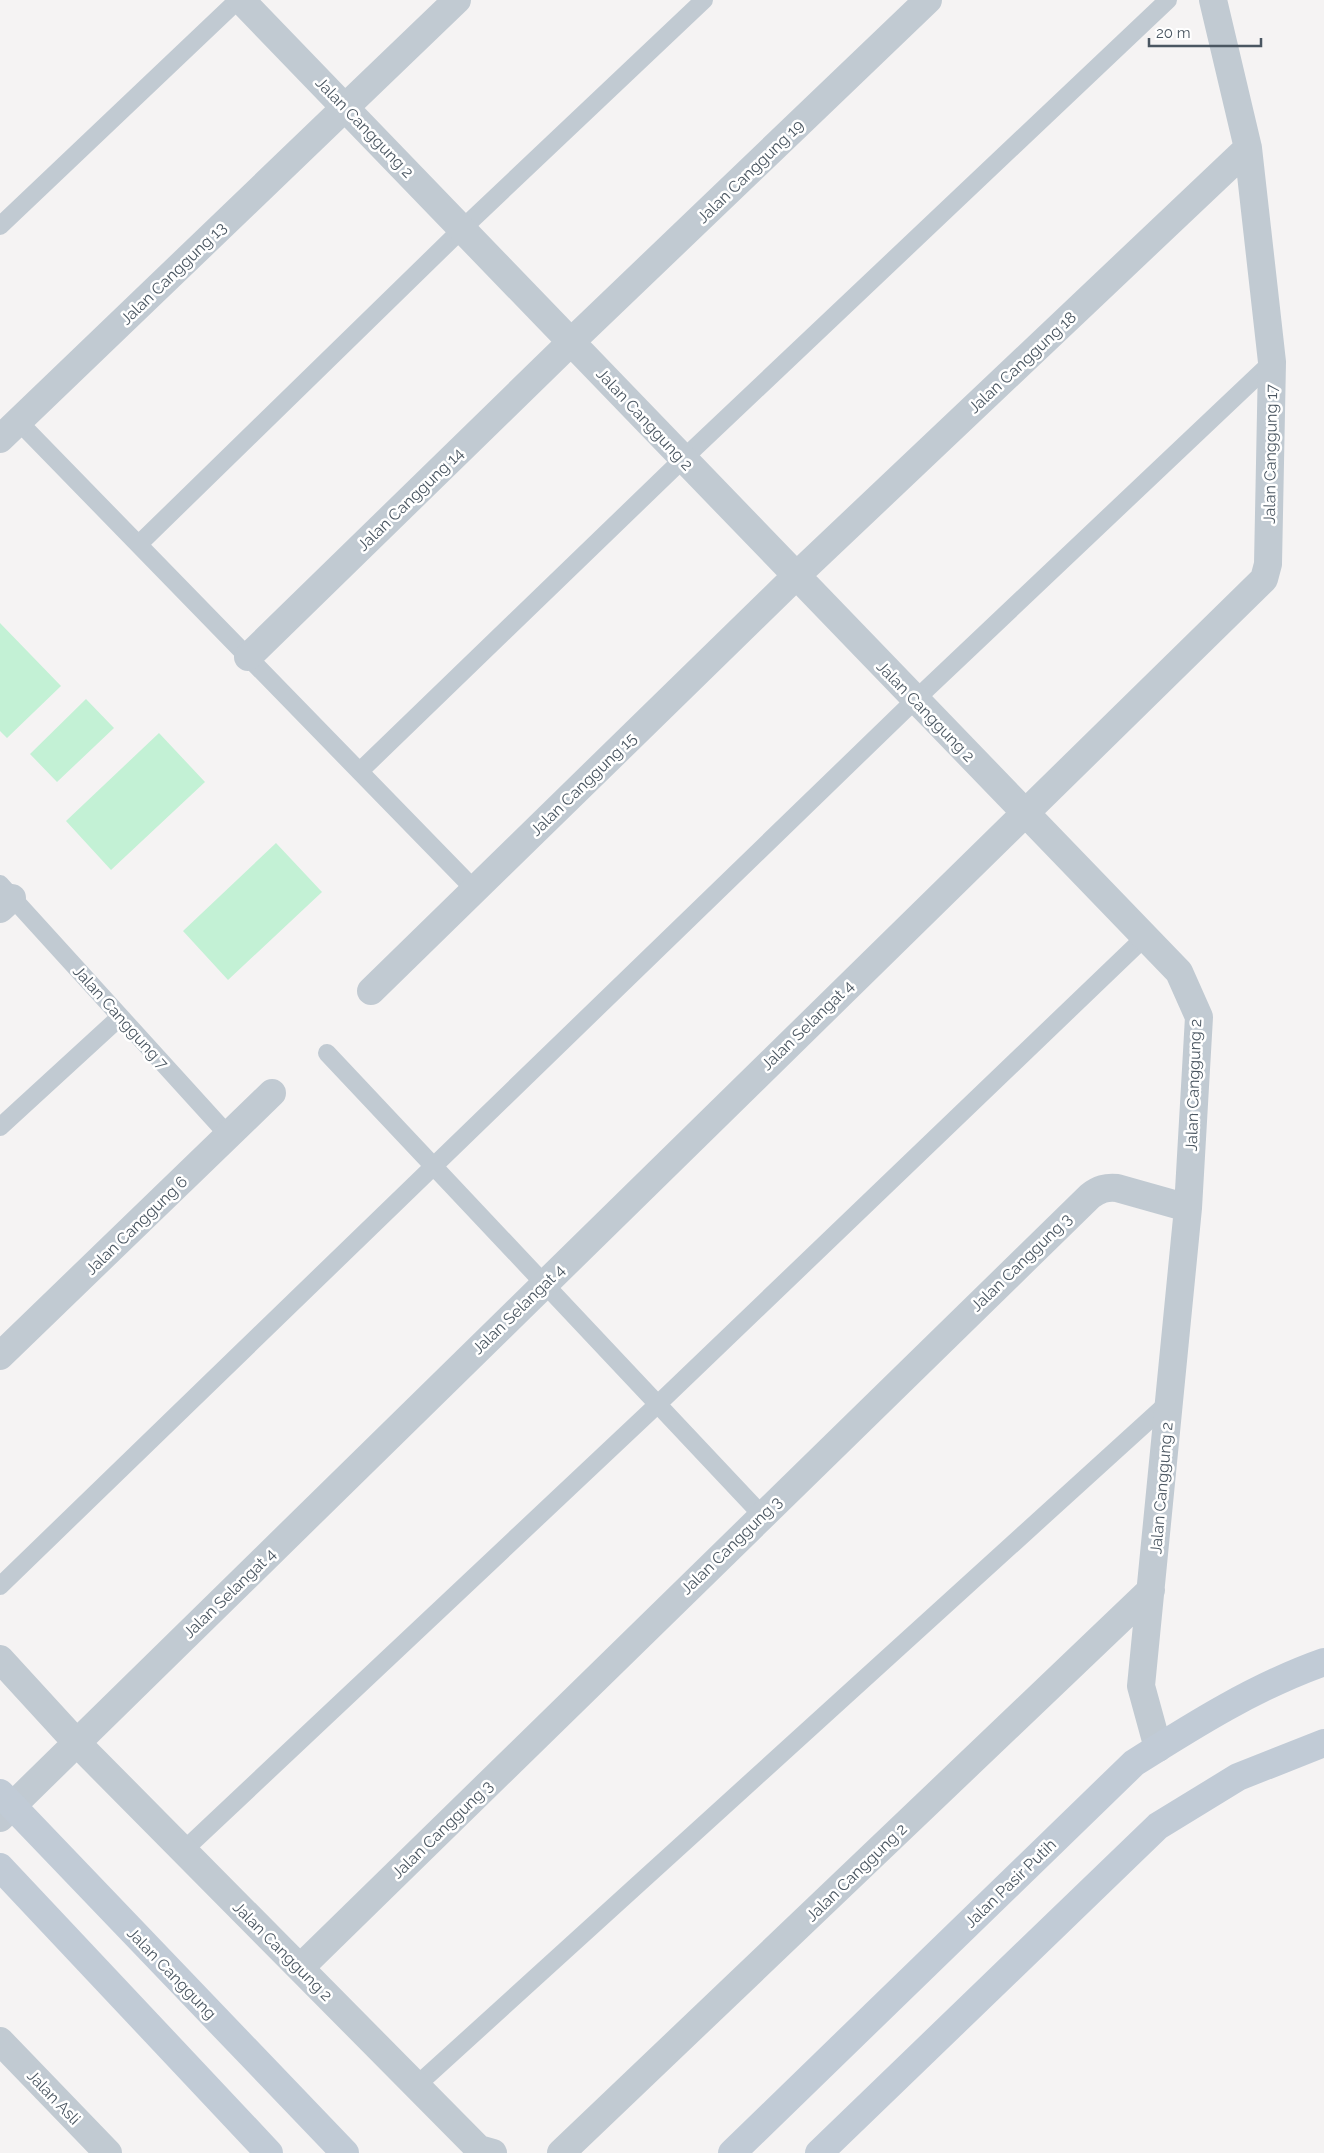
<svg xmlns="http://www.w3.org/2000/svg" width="1324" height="2153" font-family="Raleway,sans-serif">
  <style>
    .green { fill: #c3f1d5 }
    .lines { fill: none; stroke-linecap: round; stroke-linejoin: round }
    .service { stroke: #c1cad2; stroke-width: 18 }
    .minor { stroke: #c1cad2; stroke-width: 28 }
    .secondary { stroke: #c1cbd6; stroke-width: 28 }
    .labels { text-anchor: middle; stroke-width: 5; stroke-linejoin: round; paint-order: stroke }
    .street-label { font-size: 16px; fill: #4a5661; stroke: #fff }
  </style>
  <rect width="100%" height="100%" fill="#f5f3f3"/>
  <path class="green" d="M0,623l61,63 -54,52 -7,-7z
    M86,699l28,29 -57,54 -27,-28z
    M159,733l46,49 -94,88 -45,-49z
    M276,843l46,49 -94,88 -45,-49z"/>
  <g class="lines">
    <path class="service" d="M0,226l238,-226
      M18,421l457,469
      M139,544l323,-315 242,-229
      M360,771l323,-312 485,-459
      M0,884l229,252
      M327,1053l435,462
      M0,1127l120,-110
      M0,1586l915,-886 357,-338
      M183,1851l475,-447 487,-467
      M416,2086l753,-684"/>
    <path class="minor" d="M241,0l938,972 20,45 -11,191 -47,478 17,62
      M0,439l457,-439
      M248,657l324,-316 356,-341
      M0,909l12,-11
      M371,991l425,-415 452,-428
      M0,1356l272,-263
      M0,1659l77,84 402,406 14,4
      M0,1818l1264,-1239 4,-15 4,-202 -24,-214 -35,-148
      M300,1968l790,-772c9,-7 16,-9 27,-8l71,20
      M0,2041l108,112
      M561,2153l590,-563"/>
    <path class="secondary" d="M0,1793l345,360
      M0,1867l269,286
      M732,2153l402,-390c60,-38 122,-77 190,-101
      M819,2153l339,-327 80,-49 86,-34"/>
  </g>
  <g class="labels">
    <g class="street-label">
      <text transform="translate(365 127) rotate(46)" y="6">Jalan Canggung 2</text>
      <text transform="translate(750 171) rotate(-44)" y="6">Jalan Canggung 19</text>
      <text transform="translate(173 273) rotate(-44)" y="6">Jalan Canggung 13</text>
      <text transform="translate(1022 362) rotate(-43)" y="6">Jalan Canggung 18</text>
      <text transform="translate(645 419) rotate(47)" y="6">Jalan Canggung 2</text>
      <text transform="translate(1270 454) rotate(-89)" y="6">Jalan Canggung 17</text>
      <text transform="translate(410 499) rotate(-44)" y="6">Jalan Canggung 14</text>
      <text transform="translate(926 711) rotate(46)" y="6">Jalan Canggung 2</text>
      <text transform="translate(583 784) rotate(-44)" y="6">Jalan Canggung 15</text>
      <text transform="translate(121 1017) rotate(48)" y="6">Jalan Canggung 7</text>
      <text transform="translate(807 1025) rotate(-44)" y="6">Jalan Selangat 4</text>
      <text transform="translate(1193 1085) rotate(-88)" y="6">Jalan Canggung 2</text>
      <text transform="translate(136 1225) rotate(-44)" y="6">Jalan Canggung 6</text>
      <text transform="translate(1021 1262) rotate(-44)" y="6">Jalan Canggung 3</text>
      <text transform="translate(518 1309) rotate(-44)" y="6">Jalan Selangat 4</text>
      <text transform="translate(1161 1488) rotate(-85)" y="6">Jalan Canggung 2</text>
      <text transform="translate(731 1545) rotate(-44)" y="6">Jalan Canggung 3</text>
      <text transform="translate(229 1593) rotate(-44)" y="6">Jalan Selangat 4</text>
      <text transform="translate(442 1829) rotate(-44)" y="6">Jalan Canggung 3</text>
      <text transform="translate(856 1872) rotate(-44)" y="6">Jalan Canggung 2</text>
      <text transform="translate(1010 1883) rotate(-44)" y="6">Jalan Pasir Putih</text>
      <text transform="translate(283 1951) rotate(45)" y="6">Jalan Canggung 2</text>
      <text transform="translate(172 1973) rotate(46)" y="6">Jalan Canggung</text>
      <text transform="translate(54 2097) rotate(46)" y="6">Jalan Asli</text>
    </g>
  </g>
  <path d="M1149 38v8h112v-8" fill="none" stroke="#4a5661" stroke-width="2.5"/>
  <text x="1156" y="38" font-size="15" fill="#4a5661" stroke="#ffffff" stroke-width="4" paint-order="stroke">20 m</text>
</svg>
